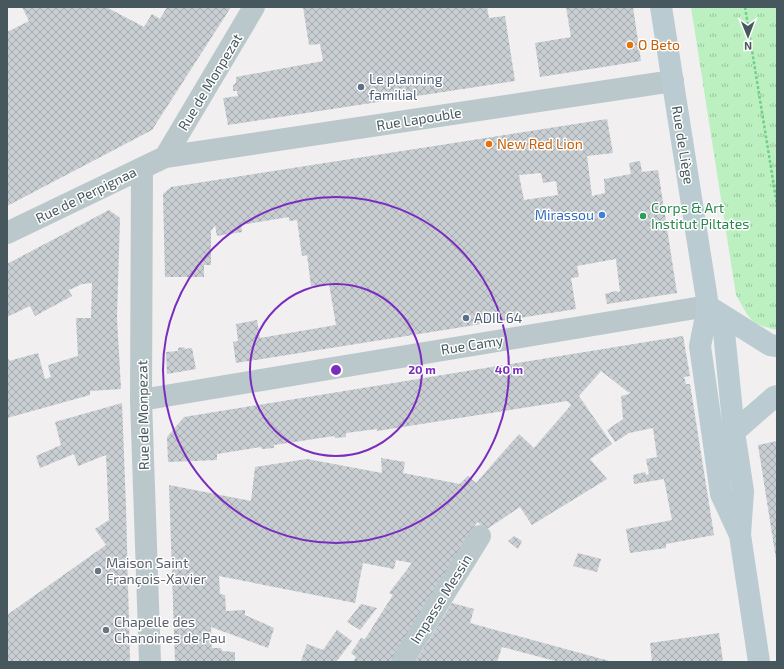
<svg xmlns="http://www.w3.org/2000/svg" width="784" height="669" font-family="'Exo 2',sans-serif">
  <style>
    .park { fill: url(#park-tufts) }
    .building { fill: url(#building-cross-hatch); fill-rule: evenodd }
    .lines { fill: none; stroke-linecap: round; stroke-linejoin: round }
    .path { stroke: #73cf88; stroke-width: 2.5; stroke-dasharray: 3 2; stroke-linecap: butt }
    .street { stroke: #bac8cc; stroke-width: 22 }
    .secondary { stroke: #bacbd1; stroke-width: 22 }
    .ring { fill: none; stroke: #7b2cbf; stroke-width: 2 }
    .food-dot { fill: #e8710a; stroke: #fff; stroke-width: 1.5 }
    .service-dot { fill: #5c6f8a; stroke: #fff; stroke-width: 1.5 }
    .shop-dot { fill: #3f7fe0; stroke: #fff; stroke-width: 1.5 }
    .leisure-dot { fill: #2e9e5b; stroke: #fff; stroke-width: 1.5 }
    .worship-dot { fill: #6b7280; stroke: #fff; stroke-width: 1.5 }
    .labels { text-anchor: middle; stroke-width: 3; stroke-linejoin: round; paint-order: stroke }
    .food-label { font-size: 14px; fill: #c56008; stroke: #fff; text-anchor: start }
    .service-label { font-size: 14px; fill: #4e5e75; stroke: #fff; text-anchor: start }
    .street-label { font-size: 14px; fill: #46585d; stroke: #fff }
    .leisure-label { font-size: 14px; fill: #27864d; stroke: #fff; text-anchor: start }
    .shop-label { font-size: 14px; fill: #366cbe; stroke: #fff; text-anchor: end }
    .worship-label { font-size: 14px; fill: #5b616d; stroke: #fff; text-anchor: start }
    .centre { fill: #7b2cbf; stroke: #fff; stroke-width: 2 }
    .ring-label { font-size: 12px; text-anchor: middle; font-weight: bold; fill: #7b2cbf; stroke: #fff; stroke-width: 3; stroke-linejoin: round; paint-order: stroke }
  </style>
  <defs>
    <pattern id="park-tufts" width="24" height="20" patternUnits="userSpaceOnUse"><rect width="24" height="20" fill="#bcf0c1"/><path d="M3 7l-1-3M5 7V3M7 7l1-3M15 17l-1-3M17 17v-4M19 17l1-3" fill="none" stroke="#9bc5a0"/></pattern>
    <pattern id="building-cross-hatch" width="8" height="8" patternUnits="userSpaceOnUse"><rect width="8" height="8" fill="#c8ced2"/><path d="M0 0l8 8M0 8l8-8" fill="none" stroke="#a4aaae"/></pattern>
  </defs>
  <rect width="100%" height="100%" fill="#f1efef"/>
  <path class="park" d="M691,7h86v323c-28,-6 -27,-11 -41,-35z"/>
  <path class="building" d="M22,7h84l38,20 8,-13 8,5 7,-12h64l-79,123 -145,76v-174l22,-11z
    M303,7h184l2,11 16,-2 10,65 -287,44 -5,-27 15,-2 -1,-5h-4v-6l3,-2v-6l87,-16 -3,-17 -11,1z
    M566,7h67l8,54 -101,16 -5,-34 36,-6z
    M607,119l6,34 -26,3 5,40 13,-3 -1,-14 27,-5 -2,-11 11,-2 2,11 16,-2 19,123 -70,11 -2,-10 10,-3 5,1 -4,-33 -17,3 -22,4 2,11 -8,1 5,31 -340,54 -3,-21 5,-1 -2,-17 21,-4 3,18 76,-13 -7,-41 -18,2 -4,-31 -5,1 -5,-36 -8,1v-4l-48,8 1,7 -25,4 -2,-11 -4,6v34h-7v12h-39l-2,-83 8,-7zM541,173l2,10 13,-2 2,14 -34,5 -5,-25z
    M109,210l11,8 -3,100 4,71 -31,2v4l-83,23v-63l2,6 29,-8 7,26 6,-2 -3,-12 30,-9 -2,-38h15l1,-35 -10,1 -13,6 3,6 -37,20 -5,-10 -23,11v-53z
    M683,336l7,40 -6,1 2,7h4l24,151 -48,9v4l-36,5 -4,-24 46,-9 -8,-41 -30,5 -1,-9 12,-3 1,3 3,-1 -3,-15 11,-2 -4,-29 -24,5 -14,9 -8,-12 16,-11 -2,-23 8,-2 1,-2h-2l-27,-21 -22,25 33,48 -22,15 17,20 -75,46 -12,-18 -33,22 -10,-7 -87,140h-37l3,-5 -5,-4 10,-15 4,1 28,-44 -4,-2 23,-30 -16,-3 -2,9 -31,-6 -8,40 -136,-27 1,18 5,1 1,16 19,-1v5l29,13 -6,20 -57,-21 1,21h9l1,3 13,1v10h-60l-6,-177 82,16 4,-34 52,-8 75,14 -1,-15 24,4 -2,11 57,11 8,-8 8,7 43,-49 15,14 37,-43 -4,-4 -190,30v-2l-31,4v4l-11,1 -1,-2 -60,9v3l-12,1 -1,-2 -44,7v6l-49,2 -1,-25 17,-20z
    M184,347l1,2 7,-1 4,21 -29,5 -1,-22 12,-1v-3z
    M122,403l4,104 4,155h-123v-47l99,-70 -11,-16 14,-9 -3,-65 -28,11 -4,-12 -34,14 -4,-12 25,-11 -6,-23z
    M777,441v118h-1l-18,-114z
    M514,536l8,5 -4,8 -10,-8z
    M578,553l23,6 -4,13 -24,-6z
    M452,603l22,6 -4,14 143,39h-54l-57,-15 -5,15h-82z
    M361,604l16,4 -17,22 -13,-8z
    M337,630l15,11 -16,21h-33l-2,-1 6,-17 16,6z
    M719,633l4,29h-71l-2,-19z"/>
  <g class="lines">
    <path class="path" d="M745,7l32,198"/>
    <path class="street" d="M165,157l89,-150
      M142,168l-1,232 9,262
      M7,233l158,-76 508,-76
      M141,400l567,-94
      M402,662l78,-126"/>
    <path class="secondary" d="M661,7l47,299 -8,40 21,148 19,41
      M708,306l16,26 10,100 9,59 -3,44 19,127
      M711,308l59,37 7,1
      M734,432l40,-35 3,-1"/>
  </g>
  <g class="ring">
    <circle cx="336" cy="370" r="86"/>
    <circle cx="336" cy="370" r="173"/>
  </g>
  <g class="food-dot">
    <circle cx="630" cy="45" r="4"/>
    <circle cx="489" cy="144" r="4"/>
  </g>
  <g class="service-dot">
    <circle cx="361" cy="87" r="4"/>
    <circle cx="466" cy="318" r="4"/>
  </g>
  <circle class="shop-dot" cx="602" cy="215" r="4"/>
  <circle class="leisure-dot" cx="643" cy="216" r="4"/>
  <g class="worship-dot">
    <circle cx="98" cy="571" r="4"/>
    <circle cx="106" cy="630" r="4"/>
  </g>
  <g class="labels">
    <g class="food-label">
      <text x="638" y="50">O Beto</text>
      <text x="497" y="149">New Red Lion</text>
    </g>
    <g class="service-label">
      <text x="369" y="84">Le planning<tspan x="369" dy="16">familial</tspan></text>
      <text x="474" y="323">ADIL 64</text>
    </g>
    <g class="street-label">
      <text transform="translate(210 82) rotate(-59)" y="5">Rue de Monpezat</text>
      <text transform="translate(419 119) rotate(-9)" y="5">Rue Lapouble</text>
      <text transform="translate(683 145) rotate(81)" y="5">Rue de Liège</text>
      <text transform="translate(86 195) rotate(-26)" y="5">Rue de Perpignaa</text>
      <text transform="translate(472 345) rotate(-9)" y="5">Rue Camy</text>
      <text transform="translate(143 415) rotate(-91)" y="5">Rue de Monpezat</text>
      <text transform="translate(441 599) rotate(-58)" y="5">Impasse Messin</text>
    </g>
    <g class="leisure-label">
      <text x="651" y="213">Corps &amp; Art<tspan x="651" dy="16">Institut Piltates</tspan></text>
    </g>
    <g class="shop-label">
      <text x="594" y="220">Mirassou</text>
    </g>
    <g class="worship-label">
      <text x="106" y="568">Maison Saint<tspan x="106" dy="16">François-Xavier</tspan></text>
      <text x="114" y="627">Chapelle des<tspan x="114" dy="16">Chanoines de Pau</tspan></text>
    </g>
  </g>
  <circle cx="336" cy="370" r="6" class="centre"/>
  <g class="ring-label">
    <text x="422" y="374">20 m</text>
    <text x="509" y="374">40 m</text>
  </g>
  <rect width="784" height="669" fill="none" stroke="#46585d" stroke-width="16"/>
  <g transform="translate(748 36) rotate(179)" stroke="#ffffff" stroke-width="3" paint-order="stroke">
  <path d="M0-3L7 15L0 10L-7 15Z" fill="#46585d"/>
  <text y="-6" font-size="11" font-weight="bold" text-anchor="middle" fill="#46585d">N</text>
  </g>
</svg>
